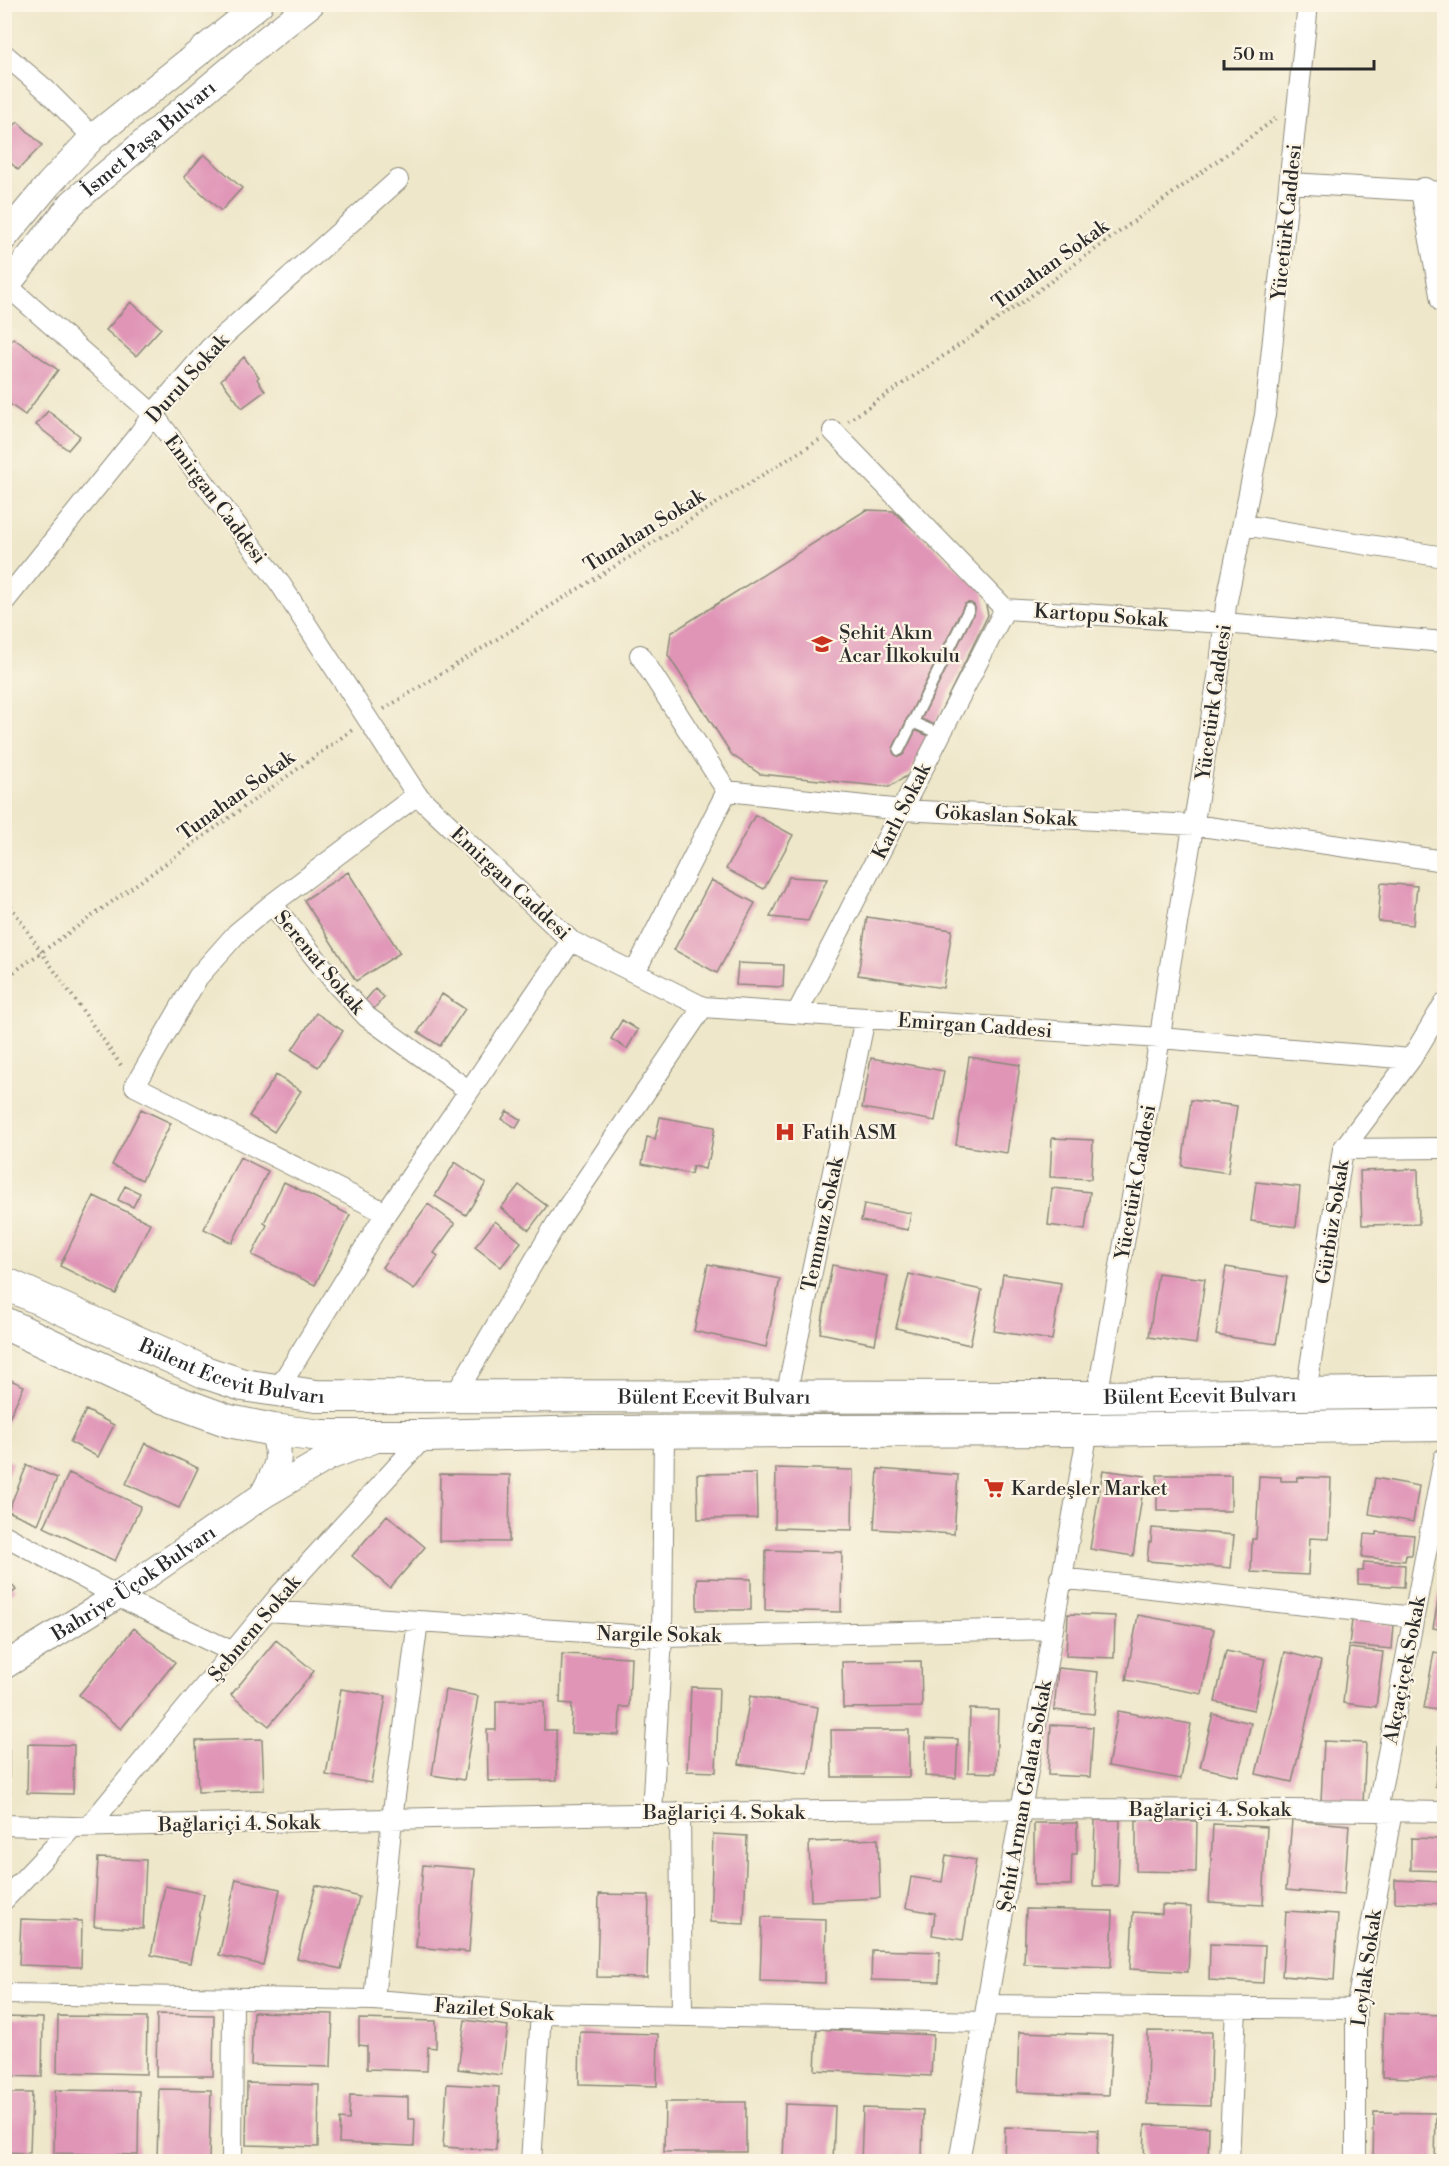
<svg xmlns="http://www.w3.org/2000/svg" width="1449" height="2166" font-family="'Libre Bodoni',serif">
  <style>
    .building { fill: #e095b7 }
    .lines { fill: none; stroke-linecap: round; stroke-linejoin: round }
    .service-casing { stroke: #8c897a; stroke-width: 14 }
    .minor-casing { stroke: #8c897a; stroke-width: 22 }
    .tertiary-casing { stroke: #8c897a; stroke-width: 28 }
    .primary-casing { stroke: #8c897a; stroke-width: 34 }
    .path { stroke: #8c897a; stroke-width: 4; stroke-dasharray: 1.5 4.5; stroke-linecap: butt }
    .service { stroke: #fff; stroke-width: 10 }
    .minor { stroke: #fff; stroke-width: 20 }
    .tertiary { stroke: #fff; stroke-width: 26 }
    .primary { stroke: #fff; stroke-width: 32 }
    .labels { text-anchor: middle; stroke-width: 4.5; stroke-linejoin: round; paint-order: stroke }
    .street-label { font-size: 20px; fill: #2b2b2b; stroke: #fcf5e5 }
    .poi-label { font-size: 20px; fill: #2b2b2b; stroke: #fcf5e5; text-anchor: start }
  </style>
  <rect width="100%" height="100%" fill="#fcf5e5"/>
  <filter id="ink" filterUnits="userSpaceOnUse"><feTurbulence type="fractalNoise" baseFrequency=".0167" numOctaves="2"/><feDisplacementMap in="SourceGraphic" scale="12" xChannelSelector="R" yChannelSelector="G"/><feConvolveMatrix kernelMatrix="1 2 1 2 8 2 1 2 1" color-interpolation-filters="sRGB"/></filter>
  <filter id="wash" filterUnits="userSpaceOnUse"><feTurbulence type="fractalNoise" baseFrequency=".008" numOctaves="4" result="noise"/><feDisplacementMap in="SourceGraphic" scale="24" xChannelSelector="R" yChannelSelector="G"/><feGaussianBlur stdDeviation="1.35" result="paint"/><feColorMatrix in="noise" values="0 0 0 0 0 0 0 0 0 0 0 0 0 0 0 0 0 1.4 0 .05"/><feComposite in="paint" operator="in"/></filter>
  <g filter="url(#wash)">
    <rect width="100%" height="100%" fill="#eee7ca"/>
    <g id="blocks">
      <path class="building" d="M18,122l24,23 -24,25 -14,-14v-21z
        M204,154l38,34 -21,23 -37,-34z
        M131,302l30,26 -25,28 -30,-26z
        M13,338l45,32 -33,45 -21,-15v-50z
        M244,357l15,20 -2,2 8,12 -23,17 -21,-28z
        M48,411l32,25 -12,14 -32,-25z
        M866,510l27,1 90,80 5,24 -78,159 -21,13 -129,-13 -28,-19 -64,-100 3,-22z
        M755,815l38,20 -29,54 -38,-20z
        M348,872l52,81 -44,28 -52,-81z
        M789,877l38,2 -19,42 -38,-4z
        M711,880l44,23 -38,70 -43,-23z
        M1381,883l36,3 -4,39 -35,-4z
        M867,917l85,13 -9,58 -85,-13z
        M738,963l46,2 -1,22 -47,-2z
        M375,989l9,8 -12,14 -9,-8z
        M442,994l23,15 -25,37 -22,-14z
        M316,1013l27,18 -25,36 -26,-17z
        M622,1020l16,10 -11,19 -16,-10z
        M969,1057l51,8 -13,88 -51,-8z
        M871,1058l73,13 -9,50 -73,-13z
        M276,1075l25,16 -27,41 -25,-16z
        M1191,1100l46,6 -9,67 -46,-7z
        M141,1109l30,14 -29,57 -30,-15z
        M507,1111l14,9 -5,8 -14,-9z
        M660,1117l55,10 -6,33h-2l-2,9 -12,-3 -2,8 -49,-10 5,-27 8,2z
        M1052,1138l41,2 -2,39 -41,-2z
        M240,1157l28,14 -36,72 -28,-14z
        M455,1162l31,21 -20,32 -31,-19z
        M1418,1169l1,55 -57,1 -2,-54z
        M284,1182l66,33 -35,70 -63,-30 15,-30 -3,-2z
        M1256,1182l44,5 -4,40 -45,-6z
        M519,1185l28,21 -18,24 -28,-22z
        M125,1186l15,7 -7,14 -15,-7z
        M1052,1188l38,4 -5,38 -37,-5z
        M94,1196l56,27 -34,71 -56,-28z
        M428,1204l27,20 -21,29 4,3 -24,34 -32,-23z
        M864,1204l47,9 -3,17 -47,-9z
        M495,1221l26,21 -20,25 -26,-20z
        M708,1264l72,15 -14,68 -72,-16z
        M832,1265l56,11 -13,68 -55,-11z
        M1226,1267l61,10 -11,67 -60,-9z
        M1158,1273l47,6 -9,65 -47,-7z
        M909,1274l73,16 -12,55 -74,-17z
        M1003,1274l58,9 -9,57 -58,-9z
        M4,1377l20,9 -20,42z
        M86,1410l28,15 -16,32 -28,-15z
        M145,1443l53,25 -19,40 -53,-24z
        M4,1459l9,3 -8,19h-1z
        M27,1465l30,13 -19,46 -30,-13z
        M776,1468l77,2 -1,60 -77,-2z
        M878,1469l80,6 -4,59 -80,-5z
        M1103,1470l42,6 -12,80 -43,-7z
        M69,1473l72,33 -26,55 -71,-34z
        M756,1473l1,45 -59,1 -1,-45z
        M440,1474l70,1 -1,67 -70,-1z
        M1157,1475h74v36h-74z
        M1259,1476l22,1v4h16v-4l34,1 -2,61 -19,-1 -2,37 -57,-3 1,-33h4z
        M1375,1478l44,8 -6,36 -44,-8z
        M387,1515l38,32 -35,41 -38,-32z
        M1152,1528l82,7 -3,33 -84,-7 2,-19h2z
        M1377,1532l37,3 -2,20h-6l-1,6 -43,-4 2,-23 13,1z
        M766,1550l76,2 -1,60 -76,-2z
        M1364,1562l41,3 -1,22 -46,-3v-13h5z
        M4,1574l12,16 -12,9z
        M697,1578l54,1v31h-54z
        M1442,1580h2v50l-11,-2z
        M1068,1614l47,2 -1,42 -48,-2z
        M1138,1615l76,14 -12,65 -76,-14z
        M1352,1620l42,5 -2,24 -43,-4z
        M134,1628l41,34 -54,67 -42,-34z
        M276,1640l38,31 -45,55 -38,-31z
        M1349,1648l34,4 -7,55 -33,-4z
        M1226,1651l39,8 -11,51 -39,-8z
        M1285,1652l36,9 -29,121 -36,-8z
        M1434,1652l10,2v57l-20,-3z
        M562,1654l69,3 -2,50h-9l-1,28 -48,-2 1,-29 -12,-1z
        M921,1661l1,46 -79,1 -1,-46z
        M1058,1668l40,4 -4,42 -40,-4z
        M691,1687l28,1 -3,84 -29,-1z
        M341,1689l45,7 -15,87 -45,-8z
        M445,1690l33,6 -14,84 -32,-5z
        M750,1696l68,11 -10,67 -69,-10z
        M496,1701h48v29h12l1,50 -69,1 -1,-51h9z
        M970,1709l28,1 -2,63 -28,-1z
        M1118,1711l73,13 -10,55 -73,-13z
        M1213,1714l38,9 -13,53 -38,-9z
        M1051,1725l42,2 -3,50 -42,-2z
        M831,1730h78v47h-77z
        M926,1738l32,1 -2,39 -31,-2z
        M1440,1738l4,1v49l-9,-1z
        M262,1739l2,51 -66,2 -2,-51z
        M1324,1741l42,2 -3,60 -42,-2z
        M28,1744l46,1 -1,49 -46,-1z
        M4,1750h5v42h-5z
        M1095,1820h25l-2,66h-25z
        M1136,1820l61,1 -1,51 -60,-1z
        M1292,1820l57,5 -5,70 -58,-5z
        M1034,1823h43v31h-5l-1,31h-37z
        M1213,1824l54,3 -4,78 -54,-3z
        M713,1834l34,2 -3,88 -34,-2z
        M1411,1838l33,1v32l-33,-1z
        M878,1839l2,59 -69,3 -2,-59z
        M946,1855l30,5 -13,80 -31,-5 3,-22 -29,-5 5,-31 31,5z
        M98,1858l48,2 -3,69 -49,-3z
        M423,1865l52,4 -6,83 -53,-5z
        M236,1879l44,10 -17,76 -44,-10z
        M1395,1880l49,2v22l-49,-2z
        M316,1885l43,12 -18,72 -44,-11z
        M165,1886l39,8 -14,69 -39,-8z
        M599,1894l50,1 -2,83 -50,-1z
        M1162,1905l29,2 -3,65 -58,-3 3,-57 29,2z
        M1026,1909l87,2 -2,56 -87,-3z
        M1286,1911l52,3 -4,66 -52,-4z
        M762,1917l64,2 -1,64 -65,-2z
        M21,1919l61,2 -1,46 -62,-2z
        M1210,1944l55,2 -2,37 -54,-3z
        M872,1950l68,2 -1,30 -68,-2z
        M253,2012l80,2 -2,53 -80,-2z
        M1384,2013l60,2v64l-62,-2z
        M157,2014l57,1 -1,61h-57z
        M58,2016l89,1 -1,57 -89,-2z
        M4,2017l39,1 -1,59 -38,-1z
        M359,2019l77,2v27l-8,-1 -1,24 -60,-2v-23l-8,-1z
        M465,2020l43,6 -7,49 -43,-6z
        M817,2029l116,6 -2,41 -116,-6z
        M1148,2031l64,1 -2,74 -63,-2z
        M580,2032l78,2 -1,52 -78,-2z
        M1019,2032l93,3 -3,60 -92,-3z
        M247,2083l72,2 -1,62 -72,-2z
        M447,2084l52,3 -3,63 -53,-3z
        M159,2089l52,1 -2,70 -52,-1z
        M55,2090l84,1 -1,64 -84,-2z
        M4,2093h28l-2,60 -26,-1z
        M350,2095l58,2v22h7l-1,27 -75,-3 1,-24 9,1z
        M665,2102h81v50h-82z
        M785,2104l50,2 -2,56h-50z
        M863,2108l60,2 -1,52h-61z
        M1374,2112l62,1 -1,49h-62z
        M1145,2125l64,2 -1,35h-64z
        M1005,2127l93,3 -1,32h-93z"/>
    </g>
  </g>
  <g filter="url(#ink)">
    <use href="#blocks" fill-opacity="0" stroke="#8c897a" stroke-width="1.5"/>
    <g class="lines">
      <g class="service-casing">
        <path id="service" d="M912,722l28,12
          M899,750l70,-141"/>
      </g>
      <g class="minor-casing">
        <path id="minor" d="M4,54l41,35 48,48
          M1290,183l154,9
          M4,283l149,131 128,171 136,210 154,146 132,66 457,31 251,21 33,-55
          M833,431l172,178 219,14 220,19
          M1243,525l201,32
          M4,602l135,-168 14,-20 57,-66 188,-168
          M640,655l87,136 175,19 292,15 250,36
          M272,904l145,-109
          M635,972l92,-181
          M797,1013l208,-404
          M1343,1149l68,-90
          M386,1213l-251,-127 63,-109 39,-44 35,-29 66,82 29,31 101,73
          M277,1391l109,-178 185,-272
          M1306,1394l37,-245 101,-1
          M786,1396l79,-378
          M454,1397l102,-173 147,-217
          M1097,1397l63,-359 8,-60 52,-313 6,-60 39,-190 43,-411
          M4,1535l113,61 116,56
          M1060,1578l354,39
          M267,1611l395,26 390,-8
          M1377,1811l67,-353
          M652,1813l10,-176 2,-206
          M680,1813l2,203
          M4,1825l69,2c457,-12 914,-23 1371,-15
          M89,1826l189,-229 147,-161
          M4,1900l69,-73
          M4,1994l370,6 167,13 443,9
          M374,2000l18,-181 26,-198
          M987,2005l369,4
          M232,2162l1,-164
          M531,2162l10,-149
          M959,2162l129,-732
          M1229,2162l7,-154
          M1356,2162v-153l36,-198"/>
      </g>
      <g class="tertiary-casing">
        <g id="tertiary">
          <path d="M1424,191l20,109"/>
          <path d="M4,238l45,-54 44,-47 167,-133"/>
          <path id="s1" d="M4,289l68,-86 187,-158 52,-41"/>
          <path d="M262,1496c15,-28 21,-34 11,-66"/>
          <path id="s2" d="M4,1666l113,-70 145,-100 67,-39 45,-17"/>
        </g>
      </g>
      <g class="primary-casing">
        <g id="primary">
          <path id="s3" d="M4,1283l203,90 36,12 73,11 781,1 347,-5"/>
          <path d="M4,1323l154,72 71,26 44,9 48,6h104l168,-4 495,-2 356,-5"/>
        </g>
      </g>
      <path class="path" d="M848,421l173,-118 257,-186
        M384,709l435,-269
        M4,896l38,57 81,115
        M4,979l348,-249"/>
      <use href="#service" class="service"/>
      <use href="#minor" class="minor"/>
      <use href="#tertiary" class="tertiary"/>
      <use href="#primary" class="primary"/>
    </g>
  </g>
  <defs>
    <g id="school-bare" transform="scale(1.62)"><path d="M0-5L7-2L0 1L-7-2ZM-4 1L0 2.5L4 1V4Q0 6-4 4Z" fill="#c8321e" stroke="#fcf5e5" stroke-width="2.5" paint-order="stroke"/></g>
    <g id="hospital-bare" transform="scale(1.62)"><path d="M-5-5h3v3.5h4V-5h3V5h-3V1.5h-4V5h-3Z" fill="#c8321e" stroke="#fcf5e5" stroke-width="2.5" paint-order="stroke"/></g>
    <g id="supermarket-bare" transform="scale(1.62)"><path d="M-6-5.5h2.5l.6 2H6L4.5 2H-2.5L-4.4-4H-6ZM-1.5 3.2a1.3 1.3 0 1 0 .1 0ZM3 3.2a1.3 1.3 0 1 0 .1 0Z" fill="#c8321e" stroke="#fcf5e5" stroke-width="2.5" paint-order="stroke"/></g>
  </defs>
  <g fill-rule="evenodd">
    <use href="#school-bare" x="822" y="644"/>
    <use href="#hospital-bare" x="785" y="1132"/>
    <use href="#supermarket-bare" x="994" y="1488"/>
  </g>
  <g class="labels">
    <g class="street-label">
      <text dy="7" stroke="none"><textPath href="#s1" startOffset="210">İsmet Paşa Bulvarı</textPath></text>
      <text transform="translate(1286 222) rotate(-84)" y="7">Yücetürk Caddesi</text>
      <text transform="translate(1050 264) rotate(-36)" y="7">Tunahan Sokak</text>
      <text transform="translate(187 378) rotate(-48)" y="7">Durul Sokak</text>
      <text transform="translate(216 499) rotate(53)" y="7">Emirgan Caddesi</text>
      <text transform="translate(644 530) rotate(-32)" y="7">Tunahan Sokak</text>
      <text transform="translate(1101 615) rotate(4)" y="7">Kartopu Sokak</text>
      <text transform="translate(1213 702) rotate(-82)" y="7">Yücetürk Caddesi</text>
      <text transform="translate(236 795) rotate(-36)" y="7">Tunahan Sokak</text>
      <text transform="translate(901 811) rotate(-63)" y="7">Karlı Sokak</text>
      <text transform="translate(1006 815) rotate(3)" y="7">Gökaslan Sokak</text>
      <text transform="translate(511 883) rotate(43)" y="7">Emirgan Caddesi</text>
      <text transform="translate(320 962) rotate(50)" y="7">Serenat Sokak</text>
      <text transform="translate(975 1025) rotate(4)" y="7">Emirgan Caddesi</text>
      <text transform="translate(1135 1182) rotate(-80)" y="7">Yücetürk Caddesi</text>
      <text transform="translate(1332 1222) rotate(-81)" y="7">Gürbüz Sokak</text>
      <text transform="translate(822 1224) rotate(-78)" y="7">Temmuz Sokak</text>
      <text dy="7" stroke="none"><textPath href="#s3" startOffset="246">Bülent Ecevit Bulvarı</textPath></text>
      <text dy="7" stroke="none"><textPath href="#s3" startOffset="732">Bülent Ecevit Bulvarı</textPath></text>
      <text dy="7" stroke="none"><textPath href="#s3" startOffset="1218">Bülent Ecevit Bulvarı</textPath></text>
      <text dy="7" stroke="none"><textPath href="#s2" startOffset="154">Bahriye Üçok Bulvarı</textPath></text>
      <text transform="translate(254 1628) rotate(-50)" y="7">Şebnem Sokak</text>
      <text transform="translate(659 1634) rotate(1)" y="7">Nargile Sokak</text>
      <text transform="translate(1404 1670) rotate(-79)" y="7">Akçaçiçek Sokak</text>
      <text transform="translate(1024 1796) rotate(-80)" y="7">Şehit Arman Galata Sokak</text>
      <text x="1210" y="1816">Bağlariçi 4. Sokak</text>
      <text x="724" y="1819">Bağlariçi 4. Sokak</text>
      <text transform="translate(239 1823) rotate(-1)" y="7">Bağlariçi 4. Sokak</text>
      <text transform="translate(1366 1968) rotate(-82)" y="7">Leylak Sokak</text>
      <text transform="translate(494 2009) rotate(4)" y="7">Fazilet Sokak</text>
    </g>
    <g class="poi-label">
      <text x="839" y="639">Şehit Akın<tspan x="839" dy="23">Acar İlkokulu</tspan></text>
      <text x="802" y="1139">Fatih ASM</text>
      <text x="1011" y="1495">Kardeşler Market</text>
    </g>
  </g>
  <rect width="1449" height="2166" fill="none" stroke="#fcf5e5" stroke-width="24"/>
  <path d="M1224 60v9h150v-9" fill="none" stroke="#2b2b2b" stroke-width="3"/>
  <text x="1233" y="60" font-size="18" fill="#2b2b2b" stroke="#fcf5e5" stroke-width="4.5" paint-order="stroke">50 m</text>
</svg>
